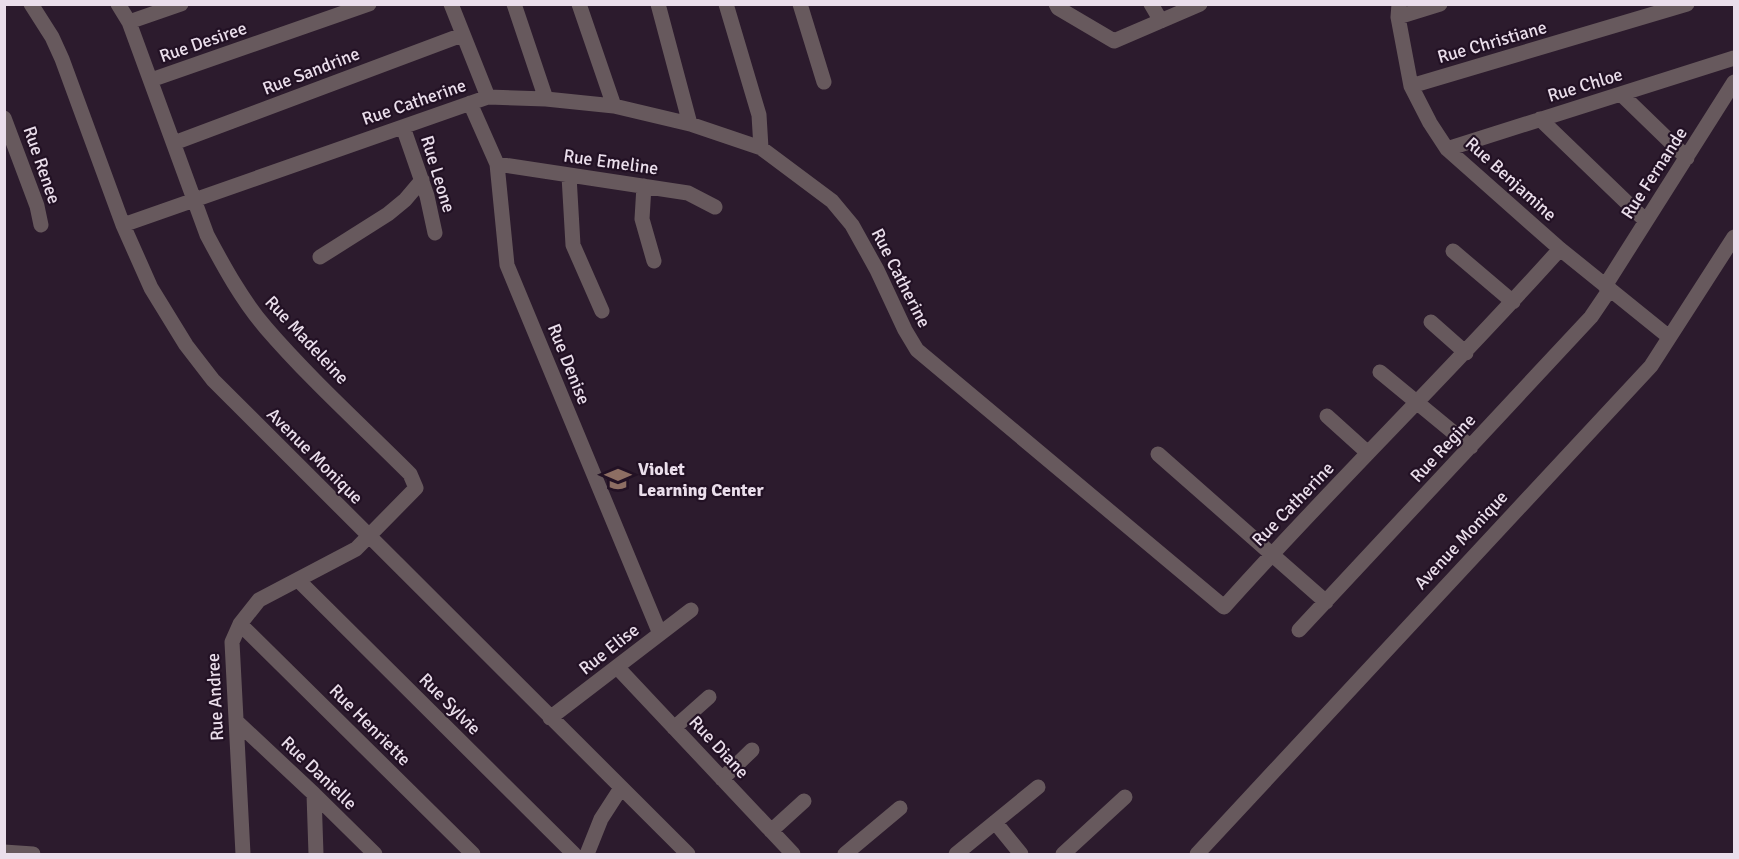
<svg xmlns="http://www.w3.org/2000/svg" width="1739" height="859" font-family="Signika,sans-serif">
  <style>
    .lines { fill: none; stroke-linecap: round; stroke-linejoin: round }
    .minor { stroke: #67595d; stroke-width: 15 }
    .labels { text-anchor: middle; stroke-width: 4.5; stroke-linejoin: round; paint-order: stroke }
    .street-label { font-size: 18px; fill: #eadeeb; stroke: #221124 }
    .poi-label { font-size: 18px; font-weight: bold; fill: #eadeeb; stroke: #221124; text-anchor: start }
  </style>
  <rect width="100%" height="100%" fill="#2c1b2d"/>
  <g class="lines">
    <path class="minor" d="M31,4l21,33 10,22 61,166 28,63 35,57 27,35 475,474
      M118,4l11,18 78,213c17,32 35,65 59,93 44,51 96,98 144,146l6,14 -60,61 -97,51 -19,24 -8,18 11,212
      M451,4l37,93
      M514,4l32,95
      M579,4l35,102
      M658,4l32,120
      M726,4l33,111 2,33
      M800,4l24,78
      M1056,4l2,4 56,33 86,-37
      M1151,4l10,17
      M1399,4l-1,13 13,69 19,37 17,26 113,100 109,88
      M1398,17l42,-13
      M129,22l52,-18
      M151,80l218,-76
      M1411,86l276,-82
      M1621,94l66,64
      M470,103l27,61 10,101 153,369
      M4,118l33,88 4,19
      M1540,119l106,102
      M403,127l24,69 8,37
      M174,143l288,-108
      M1447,149l287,-91
      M497,164l191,29 27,14
      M569,176l4,69 29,66
      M644,186l-2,33 12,42
      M123,225l365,-128 58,2 68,7 76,18 71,24 71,53 20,24 25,45 28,60 12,20 307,257c109,-122 227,-236 336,-358
      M1453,251l60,51
      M320,257l68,-43 17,-14 17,-20
      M1605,286l129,-204
      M1431,322l35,31
      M1380,372l91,75
      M1327,416l41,37
      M1158,454l168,148
      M298,580l276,274
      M240,624l233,230
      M1299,630l292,-313 19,-28
      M617,667l176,187
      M550,718l141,-108
      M236,721l78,73 61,60
      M674,728l35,-31
      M722,779l30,-29
      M314,794l2,60
      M995,822l26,32
      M771,831l33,-30
      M4,852l29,2
      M587,854l14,-35 20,-31
      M845,854l55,-46
      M956,854l82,-67
      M1063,854l62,-57
      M1197,854l454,-488 83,-129"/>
  </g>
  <defs>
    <g id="school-bare" transform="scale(2.07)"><path d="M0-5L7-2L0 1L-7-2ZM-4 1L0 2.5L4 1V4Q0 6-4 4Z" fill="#8d6e63" stroke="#221124" stroke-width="2.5" paint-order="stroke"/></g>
  </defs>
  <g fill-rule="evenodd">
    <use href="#school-bare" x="618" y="479"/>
  </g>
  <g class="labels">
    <g class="street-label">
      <text transform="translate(203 42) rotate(-19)" y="6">Rue Desiree</text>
      <text transform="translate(1492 42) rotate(-16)" y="6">Rue Christiane</text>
      <text transform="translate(311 71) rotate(-21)" y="6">Rue Sandrine</text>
      <text transform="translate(1585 85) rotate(-17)" y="6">Rue Chloe</text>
      <text transform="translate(414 102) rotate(-19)" y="6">Rue Catherine</text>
      <text transform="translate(611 162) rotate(8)" y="6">Rue Emeline</text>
      <text transform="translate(42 165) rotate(71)" y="6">Rue Renee</text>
      <text transform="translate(1654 173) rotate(-57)" y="6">Rue Fernande</text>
      <text transform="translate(438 174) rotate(73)" y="6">Rue Leone</text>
      <text transform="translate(1511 179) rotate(42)" y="6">Rue Benjamine</text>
      <text transform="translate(901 278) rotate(63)" y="6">Rue Catherine</text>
      <text transform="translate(307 340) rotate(47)" y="6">Rue Madeleine</text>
      <text transform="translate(569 364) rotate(68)" y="6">Rue Denise</text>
      <text transform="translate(1443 448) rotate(-47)" y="6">Rue Regine</text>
      <text transform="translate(315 456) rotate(45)" y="6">Avenue Monique</text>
      <text transform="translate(1293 504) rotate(-46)" y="6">Rue Catherine</text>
      <text transform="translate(1461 540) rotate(-47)" y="6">Avenue Monique</text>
      <text transform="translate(609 649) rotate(-38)" y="6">Rue Elise</text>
      <text transform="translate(215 697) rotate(-93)" y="6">Rue Andree</text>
      <text transform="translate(450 704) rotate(45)" y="6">Rue Sylvie</text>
      <text transform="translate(370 725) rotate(45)" y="6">Rue Henriette</text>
      <text transform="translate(719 747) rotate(47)" y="6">Rue Diane</text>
      <text transform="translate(319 773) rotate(44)" y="6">Rue Danielle</text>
    </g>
    <g class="poi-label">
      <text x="638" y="475">Violet<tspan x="638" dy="21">Learning Center</tspan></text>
    </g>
  </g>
  <rect width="1739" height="859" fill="none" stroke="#eadeeb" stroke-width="12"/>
</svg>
